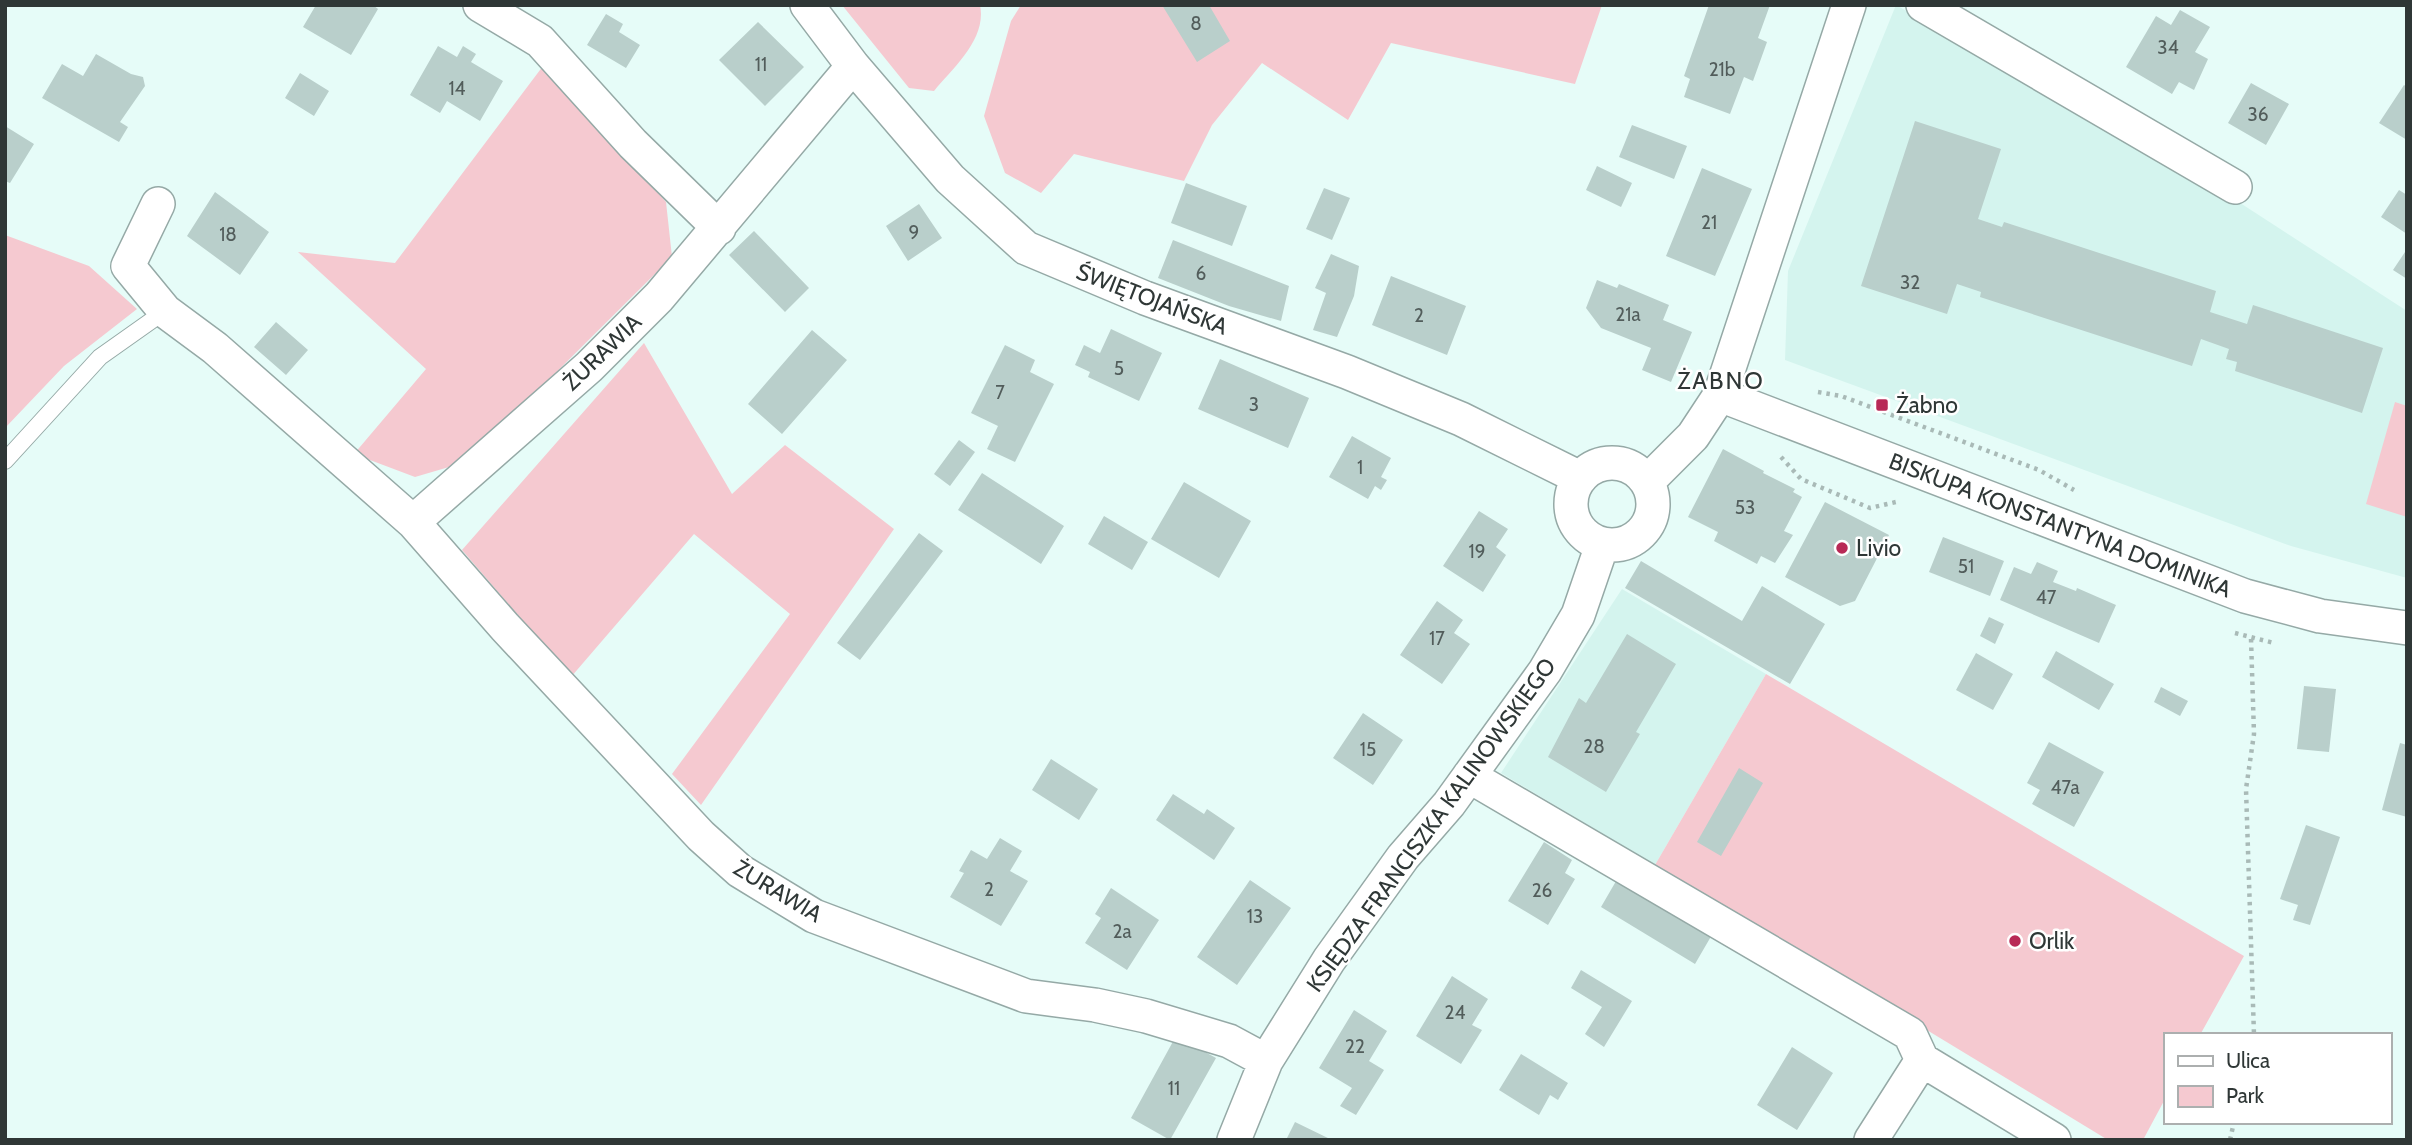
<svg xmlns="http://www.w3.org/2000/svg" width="2412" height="1145" font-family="Cabin,sans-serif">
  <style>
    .built { fill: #d4f4ee }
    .green { fill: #f5c9d0 }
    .building { fill: #b9cfcb }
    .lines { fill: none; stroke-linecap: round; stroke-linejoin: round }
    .lane-casing { stroke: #95a9a6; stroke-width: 18 }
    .street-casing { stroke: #95a9a6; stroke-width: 36 }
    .path { stroke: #a9bab7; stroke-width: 4.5; stroke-dasharray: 3.5 5; stroke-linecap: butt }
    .lane { stroke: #fff; stroke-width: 16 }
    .street { stroke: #fff; stroke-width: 33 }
    .poi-dot { fill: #b82956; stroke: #fff; stroke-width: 2.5 }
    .labels { text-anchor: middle; stroke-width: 5; stroke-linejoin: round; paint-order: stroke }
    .number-label { font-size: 19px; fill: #525d5b }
    .street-label { font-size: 23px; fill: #2f3736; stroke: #fff }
    .poi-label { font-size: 23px; fill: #2f3736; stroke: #fff; text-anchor: start }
    .neighbourhood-label { font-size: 24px; letter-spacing: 2px; fill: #2f3736; stroke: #fff }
  </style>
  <rect width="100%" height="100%" fill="#e6fcf8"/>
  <path class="built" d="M1896,5l338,194 173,112v267l-116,-32 -506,-186 3,-89z
    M1622,589l144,85 -111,191 -154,-92z"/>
  <path class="green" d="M842,5h138c7,34 -26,62 -46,86l-25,-3z
    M1021,5h581l-27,79 -184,-41 -43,77 -86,-57 -50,62 -28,56 -110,-27 -33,39 -36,-20 -21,-57 27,-95z
    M543,66l123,136 6,55 -206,205 -51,15 -61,-23 72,-85 -128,-117 97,11z
    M5,235l84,31 48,43 -73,57 -59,62z
    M644,343l88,151 53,-49 109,84 -193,276 -29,-31 118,-160 -96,-80 -123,143 -109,-127z
    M2395,402l12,4v111l-41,-13z
    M1766,674l478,282 -44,79h-35v64l-22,41h-35l-453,-275z"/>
  <path class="building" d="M316,5h57l5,4 -27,46 -48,-28z
    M1162,5h47l21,36 -33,21z
    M1709,5h61l-12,33 9,4 -14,39 -9,-4 -14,37 -46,-17 6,-18 -6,-3z
    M2180,10l30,17 -15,25 13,7 -14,31 -15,-8 -7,12 -46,-27 30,-51 15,9z
    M606,14l17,10 -4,8 21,13 -14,23 -39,-23z
    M758,22l46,45 -39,39 -46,-46z
    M438,46l19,11 6,-11 13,8 -5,8 32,19 -23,40 -33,-20 -7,12 -30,-18z
    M96,54l35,20 12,3 2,9 -25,36 8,5 -9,15 -77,-44 20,-34 21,12z
    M300,73l29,18 -15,25 -29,-18z
    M2251,83l38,21 -23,41 -38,-22z
    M2404,85l3,2v53l-28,-17z
    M1915,121l86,28 -23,70 24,8 2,-5 212,69 -6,21 37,12 6,-19 130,43 -21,65 -127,-42 2,-9 -11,-3 3,-10 -28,-10 -9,27 -212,-69 1,-5 -24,-8 -10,30 -86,-28z
    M1632,125l55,21 -13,33 -55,-22z
    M5,126l29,18 -24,39 -5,-2z
    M1597,166l35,17 -11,24 -35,-17z
    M1702,168l50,21 -37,87 -49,-20z
    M1186,183l61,23 -15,40 -61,-23z
    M1324,188l26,10 -18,42 -26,-11z
    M2399,190l8,5v39l-26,-17z
    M215,192l54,40 -29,43 -53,-39z
    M919,204l23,34 -34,23 -22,-35z
    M754,231l55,57 -24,24 -56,-57z
    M1173,240l116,46 -8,35 -52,-15 -71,-28z
    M2407,249v30l-14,-9z
    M1331,254l28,12 -5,30 -17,41 -24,-7 13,-37 -11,-5z
    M1391,276l75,30 -19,49 -75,-30z
    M1597,280l20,8 2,-4 50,21 -6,15 29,12 -21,50 -29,-12 9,-22 -50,-20 -15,-20z
    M276,322l32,28 -22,25 -32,-28z
    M1111,329l51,24 -23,48 -51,-24 2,-5 -15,-7 9,-20 16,8z
    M812,330l35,30 -65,74 -34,-30z
    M1005,345l30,15 -5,12 24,12 -39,78 -28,-13 11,-23 -27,-13z
    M1220,359l89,39 -21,50 -90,-39z
    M1352,436l39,22 -10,19 6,3 -6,10 -6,-4 -7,13 -39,-22z
    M959,440l16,12 -25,34 -16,-12z
    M1723,449l41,22 -1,2 32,16 -2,3 9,5 -18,34 9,4 -18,28 -14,-7 -4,8 -43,-23 4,-9 -30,-15z
    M982,473l82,53 -23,38 -83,-54z
    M1184,482l67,39 -32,57 -68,-39z
    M1825,502l64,33 -34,66 -15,5 -55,-29z
    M1479,511l29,18 -12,18 10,8 -23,37 -40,-26z
    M1104,516l44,26 -16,28 -44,-26z
    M919,533l24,18 -83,109 -23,-17z
    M1943,537l61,24 -14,35 -61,-24z
    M1641,561l101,60 20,-35 63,38 -35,60 -165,-96z
    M2037,562l21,9 -5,11 23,9 1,-3 39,17 -17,38 -99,-43 14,-33 17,7z
    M1437,601l26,19 -9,13 16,11 -28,40 -42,-29z
    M1989,617l15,7 -9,20 -15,-8z
    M1627,634l49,30 -40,68 4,2 -34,58 -58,-35 31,-59 7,5z
    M2056,651l58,33 -15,26 -57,-33z
    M1976,653l37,21 -20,36 -37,-20z
    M2304,686l32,3 -7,63 -32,-3z
    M2161,687l27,14 -8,15 -26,-14z
    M1363,713l40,27 -30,45 -40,-27z
    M2049,742l55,30 -30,55 -42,-23 8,-14 -13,-7z
    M2400,743l7,2v72l-25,-7z
    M1051,759l47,30 -19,31 -47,-30z
    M1739,768l24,15 -42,73 -24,-14z
    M1173,794l31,20 3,-5 28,19 -21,32 -58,-40z
    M2306,825l34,12 -30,88 -17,-5 5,-15 -18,-6z
    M1000,838l22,13 -12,20 18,10 -27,45 -51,-29 14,-24 -5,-2 12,-21 16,9z
    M1544,842l28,18 -7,13 10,6 -27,46 -40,-24z
    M1619,876l94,57 -18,31 -94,-57z
    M1250,880l41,28 -54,77 -40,-28z
    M1111,888l48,32 -32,50 -42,-27 16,-25 -6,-4z
    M1581,970l51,31 -28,46 -19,-13 17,-27 -31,-19z
    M1452,976l36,23 -16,26 10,5 -21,34 -45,-28z
    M1354,1010l33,21 -18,30 15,9 -28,45 -16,-9 12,-18 -33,-20z
    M1176,1036l40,22 -46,82 -39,-22z
    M1792,1047l41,26 -36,57 -40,-25z
    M1521,1054l47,29 -10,17 -8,-5 -11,20 -40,-25z
    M1295,1122l37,18h-46z"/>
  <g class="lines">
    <g class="lane-casing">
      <path id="lane" d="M5,461l95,-104 65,-46"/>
    </g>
    <g class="street-casing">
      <path id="street" d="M480,5l60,36 93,103 86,84
        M807,5l46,61 97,113 76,69 119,50 202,74 114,47 119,59
        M1923,5l312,182
        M158,204l-30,62 37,45 50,37 198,174 92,105 196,209 39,35 74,45 212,80 69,9 51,11 83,25 37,20
        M1720,395l525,201 75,20 87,12
        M1571 504a41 41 0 1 1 82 0a41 41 0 1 1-82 0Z
        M1647,482l46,-46 27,-41 129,-390
        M413,522l176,-155 70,-70 194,-231
        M1469,776l441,258 12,26 132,80
        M1234,1140l32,-79 63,-101 74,-103 46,-53 96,-133 33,-56 24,-70
        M1871,1140l51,-80"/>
    </g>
    <path class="path" d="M1818,392l23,4 198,74 35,20
      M1781,457l20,22 69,29 26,-6
      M2235,633l39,10
      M2251,639l3,95 -8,55 8,246
      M2230,1140l4,-18"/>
    <use href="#lane" class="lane"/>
    <use href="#street" class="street"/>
  </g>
  <g class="poi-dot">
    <rect x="1875" y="398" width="14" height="14" rx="3.5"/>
    <circle cx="1842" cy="548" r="7"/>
    <circle cx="2015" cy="941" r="7"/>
  </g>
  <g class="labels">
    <g class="number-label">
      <text x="1196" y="30">8</text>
      <text x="2168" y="54">34</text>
      <text x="761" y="71">11</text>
      <text x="1722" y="76">21b</text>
      <text x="457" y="95">14</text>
      <text x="2258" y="121">36</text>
      <text x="1709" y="229">21</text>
      <text x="914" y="239">9</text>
      <text x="228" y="241">18</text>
      <text x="1201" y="280">6</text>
      <text x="1910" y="289">32</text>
      <text x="1628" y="321">21a</text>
      <text x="1419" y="322">2</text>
      <text x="1119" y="375">5</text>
      <text x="1000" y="399">7</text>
      <text x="1254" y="411">3</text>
      <text x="1360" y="474">1</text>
      <text x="1745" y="514">53</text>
      <text x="1477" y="558">19</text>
      <text x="1966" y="573">51</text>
      <text x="2046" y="604">47</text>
      <text x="1437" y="645">17</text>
      <text x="1594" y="753">28</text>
      <text x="1368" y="756">15</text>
      <text x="2065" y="794">47a</text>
      <text x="989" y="896">2</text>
      <text x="1542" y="897">26</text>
      <text x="1255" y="923">13</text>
      <text x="1122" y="938">2a</text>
      <text x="1455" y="1019">24</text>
      <text x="1355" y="1053">22</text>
      <text x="1174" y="1095">11</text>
    </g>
    <g class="street-label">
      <text transform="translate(1152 299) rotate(21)" y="8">ŚWIĘTOJAŃSKA</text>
      <text transform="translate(602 352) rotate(-44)" y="8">ŻURAWIA</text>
      <text transform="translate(2060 525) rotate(21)" y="8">BISKUPA KONSTANTYNA DOMINIKA</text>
      <text transform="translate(1431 825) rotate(-54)" y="8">KSIĘDZA FRANCISZKA KALINOWSKIEGO</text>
      <text transform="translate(778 891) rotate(31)" y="8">ŻURAWIA</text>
    </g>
    <g class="poi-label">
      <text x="1896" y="413">Żabno</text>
      <text x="1856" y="556">Livio</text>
      <text x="2029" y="949">Orlik</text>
    </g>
    <g class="neighbourhood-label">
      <text x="1721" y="389">ŻABNO</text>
    </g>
  </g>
  <rect width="2412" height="1145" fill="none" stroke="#2f3736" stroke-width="14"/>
  <rect x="2164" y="1033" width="228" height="91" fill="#ffffff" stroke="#acafaf" stroke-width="2"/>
  <rect x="2178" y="1056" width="35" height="10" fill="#ffffff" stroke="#acafaf" stroke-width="2"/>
  <text x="2226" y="1068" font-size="21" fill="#2f3736">Ulica</text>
  <rect x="2178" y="1086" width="35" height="21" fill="#f5c9d0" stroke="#acafaf" stroke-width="2"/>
  <text x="2226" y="1103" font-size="21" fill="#2f3736">Park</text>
</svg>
